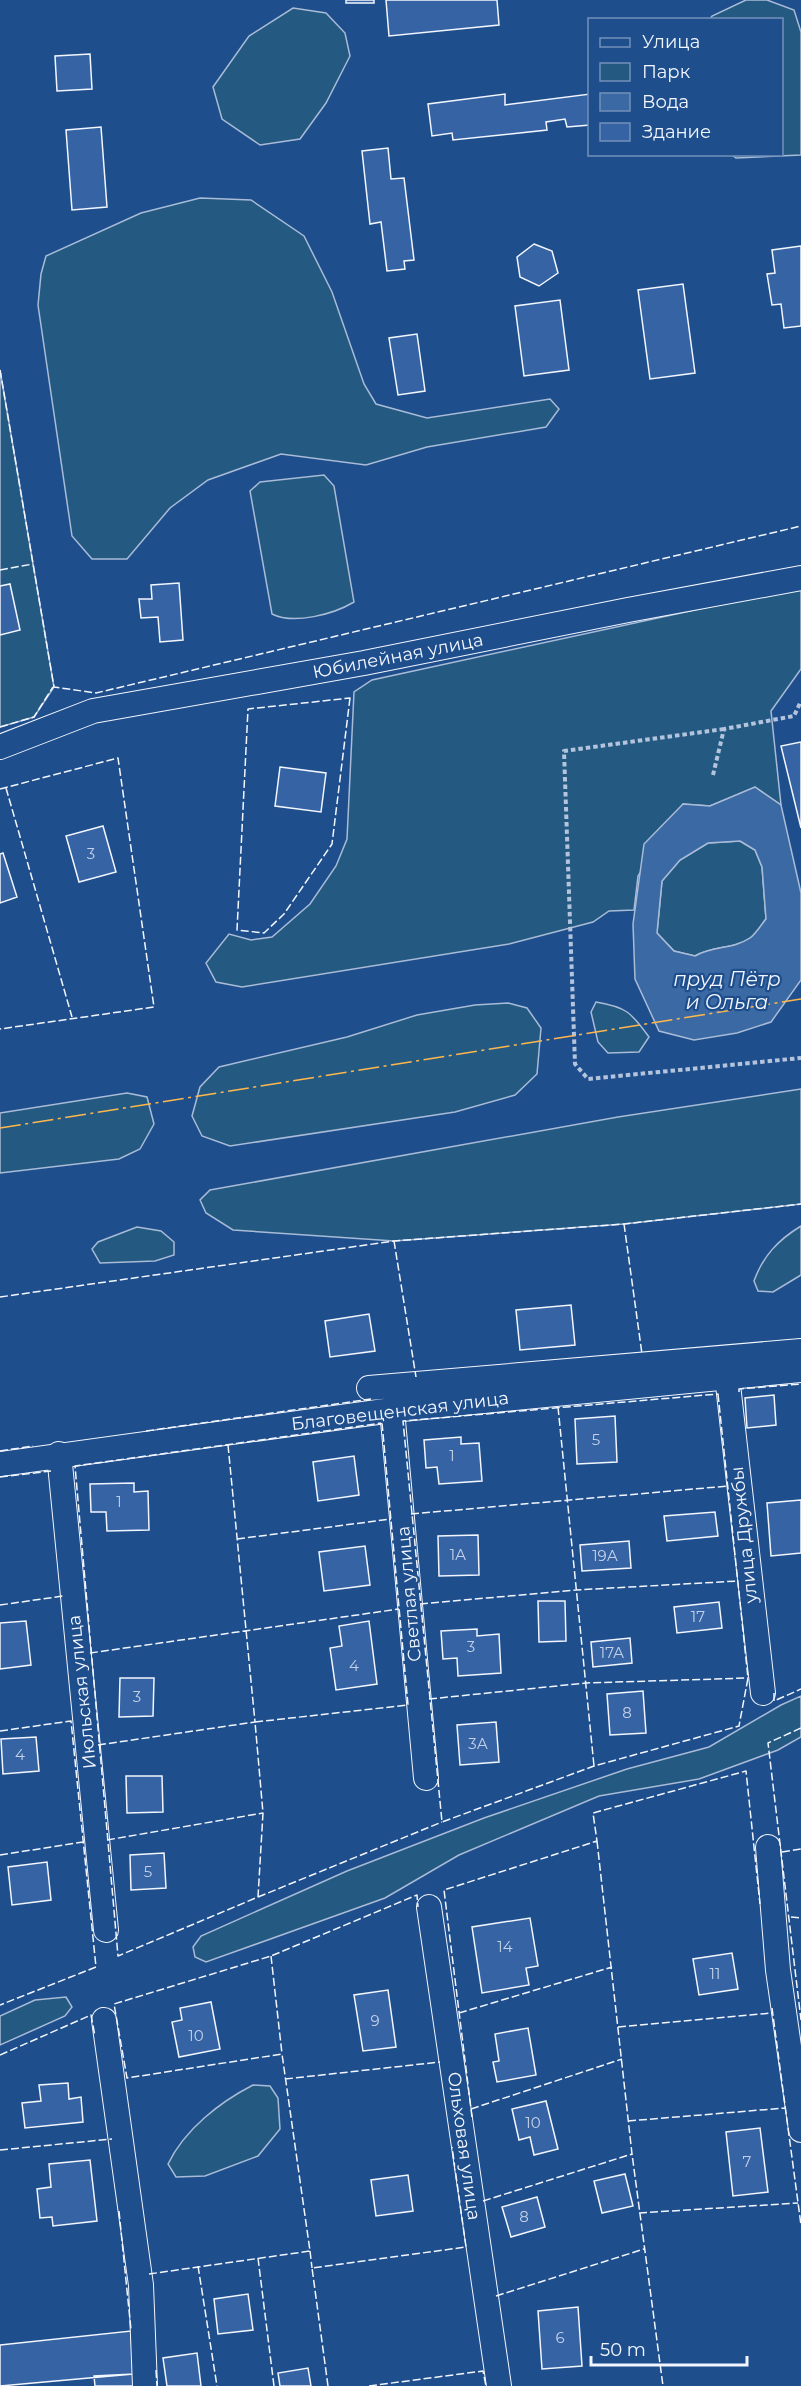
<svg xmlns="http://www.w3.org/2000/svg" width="801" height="2386" font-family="Montserrat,sans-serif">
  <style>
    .green { fill: #245a82; stroke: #a8bbd7; stroke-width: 1.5 }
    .water { fill: #3b69a3; stroke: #a8bbd7; stroke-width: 1.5; fill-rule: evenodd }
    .building { fill: #3563a3; stroke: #f2f6ff; stroke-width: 1.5 }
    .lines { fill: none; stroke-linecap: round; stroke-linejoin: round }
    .minor-casing { stroke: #f2f6ff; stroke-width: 26 }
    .path { stroke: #b3c4dc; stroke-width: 4; stroke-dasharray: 4.5 3; stroke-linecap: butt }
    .minor { stroke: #1f4e8c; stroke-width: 24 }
    .fence { stroke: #f2f6ff; stroke-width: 1.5; stroke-dasharray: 8 3; stroke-linecap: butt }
    .power { stroke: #ffb74d; stroke-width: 1.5; stroke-dasharray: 21 4.5 3 4.5; stroke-linecap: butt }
    .labels { text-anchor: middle; stroke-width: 4.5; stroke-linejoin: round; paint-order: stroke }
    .number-label { font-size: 15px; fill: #c3d1e8 }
    .street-label { font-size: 18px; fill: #f2f6ff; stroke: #1f4e8c }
    .water-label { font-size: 20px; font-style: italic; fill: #f2f6ff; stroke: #1f4e8c }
  </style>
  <rect width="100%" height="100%" fill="#1f4e8c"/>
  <path class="green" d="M746,0h21l27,10 7,22v123l-65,3 -4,-3 50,-1v-134l-72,-1 2,-3z
    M293,8l33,5 19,20 5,23 -24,47 -26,36 -40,6 -38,-26 -9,-32 36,-51z
    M200,198l51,2 53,36 28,56 32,92 12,20 51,14 123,-19 9,10 -13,18 -119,20 -61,18 -85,-11 -73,26 -38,28 -43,51h-35l-20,-23 -34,-231 3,-31 5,-18 95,-43z
    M0,370l54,317 -20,30 -34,10z
    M324,475l10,11 20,116c-20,12 -60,23 -82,12l-22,-123 10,-9z
    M801,587v82l-30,42 10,94 -26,-18 -45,19 -27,-2 -45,72 -4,34 -25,1 -16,11 -84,22 -267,43 -26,-5 -10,-19 23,-29 22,6 21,-3 38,-33 26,-38 11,-27 7,-147 18,-12z
    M740,841l15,9 7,17 4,52c-5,6 -10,15 -16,19 -18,12 -36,7 -55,18l-21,-5 -17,-18 5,-52 18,-21 28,-17z
    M596,1002c30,5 35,10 53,35l-10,15 -31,1 -10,-11 -7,-30z
    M508,1003l19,5 14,20 -4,46 -22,21 -60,17 -225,34 -28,-10 -10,-20 8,-29 19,-20 128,-30 70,-22 58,-10z
    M801,1089v115l-177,20 -230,17 -161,-11 -27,-17 -6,-13 10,-10 408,-73z
    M127,1093l20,4 7,27 -14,25 -21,10 -119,14v-60z
    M801,1226v49l-28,17 -15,-1 -4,-10c9,-25 24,-41 47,-55z
    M137,1227l24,4 13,11v13l-19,6 -55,2 -8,-14 6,-7z
    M801,1696v41l-23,13 -79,29 -100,17 -140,59 -74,43 -179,64 -11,-5 -2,-10 8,-11 146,-65 137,-53 143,-49 82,-22 72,-42z
    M66,1997l6,10 -7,9 -65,29v-29l35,-16z
    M253,2085l17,1 8,12 2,31 -22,27 -53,20 -29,1 -8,-13c17,-35 52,-62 85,-79z"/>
  <path class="water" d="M755,787l26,18 20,88v87l-30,42 -34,11 -43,7 -35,-9 -24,-52 -2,-55 11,-80 39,-40 27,2zM740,841l15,9 7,17 4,52c-5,6 -10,15 -16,19 -18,12 -36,7 -55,18l-21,-5 -17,-18 5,-52 18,-21 28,-17z"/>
  <path class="building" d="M346,0h28v3h-28z
    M386,0h111l2,25 -110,11z
    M90,54l2,35 -35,2 -2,-35z
    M505,94v11l85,-11v31l-23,2 -2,-8 -19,3 1,8 -94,10 -1,-7 -20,3 -4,-32z
    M101,127l6,80 -35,3 -6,-80z
    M388,148l3,31 13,-1 10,82 -10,1 1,8 -18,2 -6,-49 -11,2 -8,-73z
    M534,244l18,7 6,22 -19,13 -19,-9 -3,-20z
    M801,246v80l-17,2 -3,-24 -9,1 -5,-31 8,-1 -3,-23z
    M683,284l12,89 -45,6 -12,-89z
    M560,300l9,70 -45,6 -9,-70z
    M417,334l8,57 -27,4 -9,-57z
    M179,583l4,57 -23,2 -2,-25 -17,1 -2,-19h13l-1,-14z
    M10,584l10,46 -20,5v-49z
    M801,742v86l-20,-82z
    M280,767l46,6 -5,39 -46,-6z
    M103,826l13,46 -37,10 -13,-46z
    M3,853l14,44 -17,6v-49z
    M571,1305l4,40 -55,5 -4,-40z
    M369,1314l6,37 -45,6 -5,-36z
    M774,1395l2,30 -29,3 -2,-30z
    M615,1416l2,46 -40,2 -2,-45z
    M461,1437v7l18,-1 3,38 -43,3 -2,-17 -11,1 -2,-28z
    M354,1456l5,39 -41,6 -5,-39z
    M134,1483v9l14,-1 1,39 -42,1 -1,-19h-15l-1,-28z
    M801,1500v53l-30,3 -4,-53z
    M715,1512l3,24 -51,5 -3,-25z
    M478,1535l1,40 -40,1 -1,-40z
    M629,1541l2,27 -49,3 -2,-26z
    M365,1546l5,39 -46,6 -5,-39z
    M538,1601h27l1,40 -27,1z
    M719,1602l3,26 -45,5 -3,-26z
    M26,1621l5,44 -31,4v-46z
    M369,1621l8,63 -41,6 -6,-42 12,-2 -3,-20z
    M477,1629v7l22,-2 2,39 -43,3 -1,-18 -14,1 -2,-28z
    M630,1638l2,25 -39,4 -2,-25z
    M120,1678h34l-1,38 -34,1z
    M643,1691l3,42 -36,2 -3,-41z
    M496,1722l3,40 -39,3 -3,-40z
    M36,1737l3,34 -36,3 -2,-35z
    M126,1776h36l1,36 -36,1z
    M164,1853l2,35 -35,2 -1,-35z
    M47,1862l4,38 -39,5 -4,-38z
    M530,1918l8,48 -12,2 3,17 -47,8 -10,-66z
    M732,1953l6,36 -39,6 -6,-36z
    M388,1990l8,57 -33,4 -9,-56z
    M211,2002l9,47 -41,8 -7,-35 10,-2 -2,-12z
    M528,2028l8,47 -39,7 -4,-20 6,-1 -4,-27z
    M68,2083l1,16 12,-2 2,25 -58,6 -3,-25 19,-2 -2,-16z
    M546,2101l12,48 -24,6 -4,-18 -11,3 -7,-31z
    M760,2128l8,64 -35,4 -7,-64z
    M90,2160l7,61 -44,5 -1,-9 -12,1 -3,-29 14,-2 -2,-23z
    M625,2174l8,32 -31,7 -8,-32z
    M408,2175l5,36 -37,5 -5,-36z
    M537,2197l8,30 -34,10 -9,-30z
    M248,2294l5,36 -35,4 -4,-35z
    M578,2307l4,59 -40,3 -4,-58z
    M131,2331l2,43 -133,12v-41z
    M197,2353l4,33h-34l-4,-28z
    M308,2368l3,18h-31l-2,-13z
    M133,2374l1,12h-39l-1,-10z"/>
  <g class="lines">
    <g class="minor-casing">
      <path id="minor" d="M0,747l93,-36 271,-48 264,-53 173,-32
        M727,1376l36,317
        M369,1388l432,-37
        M392,1410l34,368
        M59,1454l47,476
        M0,1464l392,-54 409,-40
        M768,1847l10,123 23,160
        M429,1907l70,479
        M104,2020l37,265 4,101"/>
    </g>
    <path class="path" d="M724,729l-160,22 11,313 13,15 213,-21
      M713,775l11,-46 70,-13 7,-15"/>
    <use href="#minor" class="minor"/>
    <path class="fence" d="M0,370l54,317 42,6 705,-167
      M0,570l33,-6
      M350,698l-18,146 -48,70 -20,19 -27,-3 11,-221z
      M0,727l34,-10 19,-30
      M6,788l66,229
      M0,789l118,-31 36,249 -154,22
      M624,1224l18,130
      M394,1241l22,136
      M0,1297l394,-56 230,-17 177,-20
      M739,1392v-3l62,-5
      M718,1394l30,284 -9,48 -145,40 -152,56 -39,-401z
      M558,1407l36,359
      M382,1423l26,282 -153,17 8,91 -5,84 -140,59 -43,-490z
      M146,1431l225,-32
      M0,1451l33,-5
      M0,1477l51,-6
      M411,1514l317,-28
      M237,1539l154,-20
      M420,1604l156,-14 162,-9
      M0,1605l63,-9 -1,-2
      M90,1653l309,-44
      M774,1693v8l27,-12
      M429,1699l157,-16 162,-5
      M801,1728l-33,15 33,277
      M0,1731l71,-10 25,246 -96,38
      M98,1745l157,-23 -27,-277
      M107,1840l156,-27
      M597,1841l35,313 31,232
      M782,1852l19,-3
      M0,1855l83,-13
      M258,1897l184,-75
      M791,1917l10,1
      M271,1956l11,98
      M772,2008l29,217
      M459,2013l153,-46
      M618,2027l154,-14
      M0,2055l91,-40 4,21
      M285,2079l155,-17
      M471,2109l151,-50
      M472,2117l-28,-227 153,-49 -4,-28 153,-42 14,133
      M628,2121l157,-13
      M0,2150l112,-11
      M483,2201l149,-47
      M119,2211l12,119
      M639,2213l159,-10
      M310,2251l2,17
      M258,2258l16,128
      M198,2266l19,120
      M149,2274l161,-23 -28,-197 -155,24 -13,-74 157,-48 146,-61 1,12
      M496,2296l148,-47
      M156,2370l1,16
      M328,2386l-16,-118 154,-21 -14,-100
      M369,2386l114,-15 3,15"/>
    <path class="power" d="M0,1128l801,-129"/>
  </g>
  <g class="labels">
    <g class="number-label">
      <text x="91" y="859">3</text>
      <text x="596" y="1445">5</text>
      <text x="452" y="1461">1</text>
      <text x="119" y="1507">1</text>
      <text x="458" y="1560">1А</text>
      <text x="605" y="1561">19А</text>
      <text x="698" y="1622">17</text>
      <text x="471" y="1652">3</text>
      <text x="612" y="1658">17А</text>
      <text x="354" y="1671">4</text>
      <text x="137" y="1702">3</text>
      <text x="627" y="1718">8</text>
      <text x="478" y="1749">3А</text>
      <text x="20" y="1760">4</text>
      <text x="148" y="1877">5</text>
      <text x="505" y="1952">14</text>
      <text x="715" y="1979">11</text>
      <text x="375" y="2026">9</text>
      <text x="196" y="2041">10</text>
      <text x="533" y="2128">10</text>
      <text x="747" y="2167">7</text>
      <text x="524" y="2222">8</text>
      <text x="560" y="2343">6</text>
    </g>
    <g class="street-label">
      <text transform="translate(398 656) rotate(-11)" y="6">Юбилейная улица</text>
      <text transform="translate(400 1411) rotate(-7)" y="6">Благовещенская улица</text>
      <text transform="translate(744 1535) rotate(-96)" y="6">улица Дружбы</text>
      <text transform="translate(409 1594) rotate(-95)" y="6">Светлая улица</text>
      <text transform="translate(82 1692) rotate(-96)" y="6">Июльская улица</text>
      <text transform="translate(464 2146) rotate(82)" y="6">Ольховая улица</text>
    </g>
    <g class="water-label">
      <text x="727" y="986">пруд Пётр<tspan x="727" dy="23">и Ольга</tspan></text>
    </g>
  </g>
  <rect x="588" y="18" width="195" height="138" fill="#1f4e8c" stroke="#7391ba" stroke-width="1.5"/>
  <rect x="600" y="38" width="30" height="9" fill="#1f4e8c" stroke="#7391ba" stroke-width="1.5"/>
  <text x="642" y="48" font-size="18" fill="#f2f6ff">Улица</text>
  <rect x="600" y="63" width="30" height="18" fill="#245a82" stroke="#7391ba" stroke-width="1.5"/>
  <text x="642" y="78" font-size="18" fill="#f2f6ff">Парк</text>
  <rect x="600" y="93" width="30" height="18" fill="#3b69a3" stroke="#7391ba" stroke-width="1.5"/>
  <text x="642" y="108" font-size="18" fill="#f2f6ff">Вода</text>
  <rect x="600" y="123" width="30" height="18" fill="#3563a3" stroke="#7391ba" stroke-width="1.5"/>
  <text x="642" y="138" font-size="18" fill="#f2f6ff">Здание</text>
  <path d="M591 2356v9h156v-9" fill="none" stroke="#f2f6ff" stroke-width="3"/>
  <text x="600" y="2356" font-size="18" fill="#f2f6ff" stroke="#1f4e8c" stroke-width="4.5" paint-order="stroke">50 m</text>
</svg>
